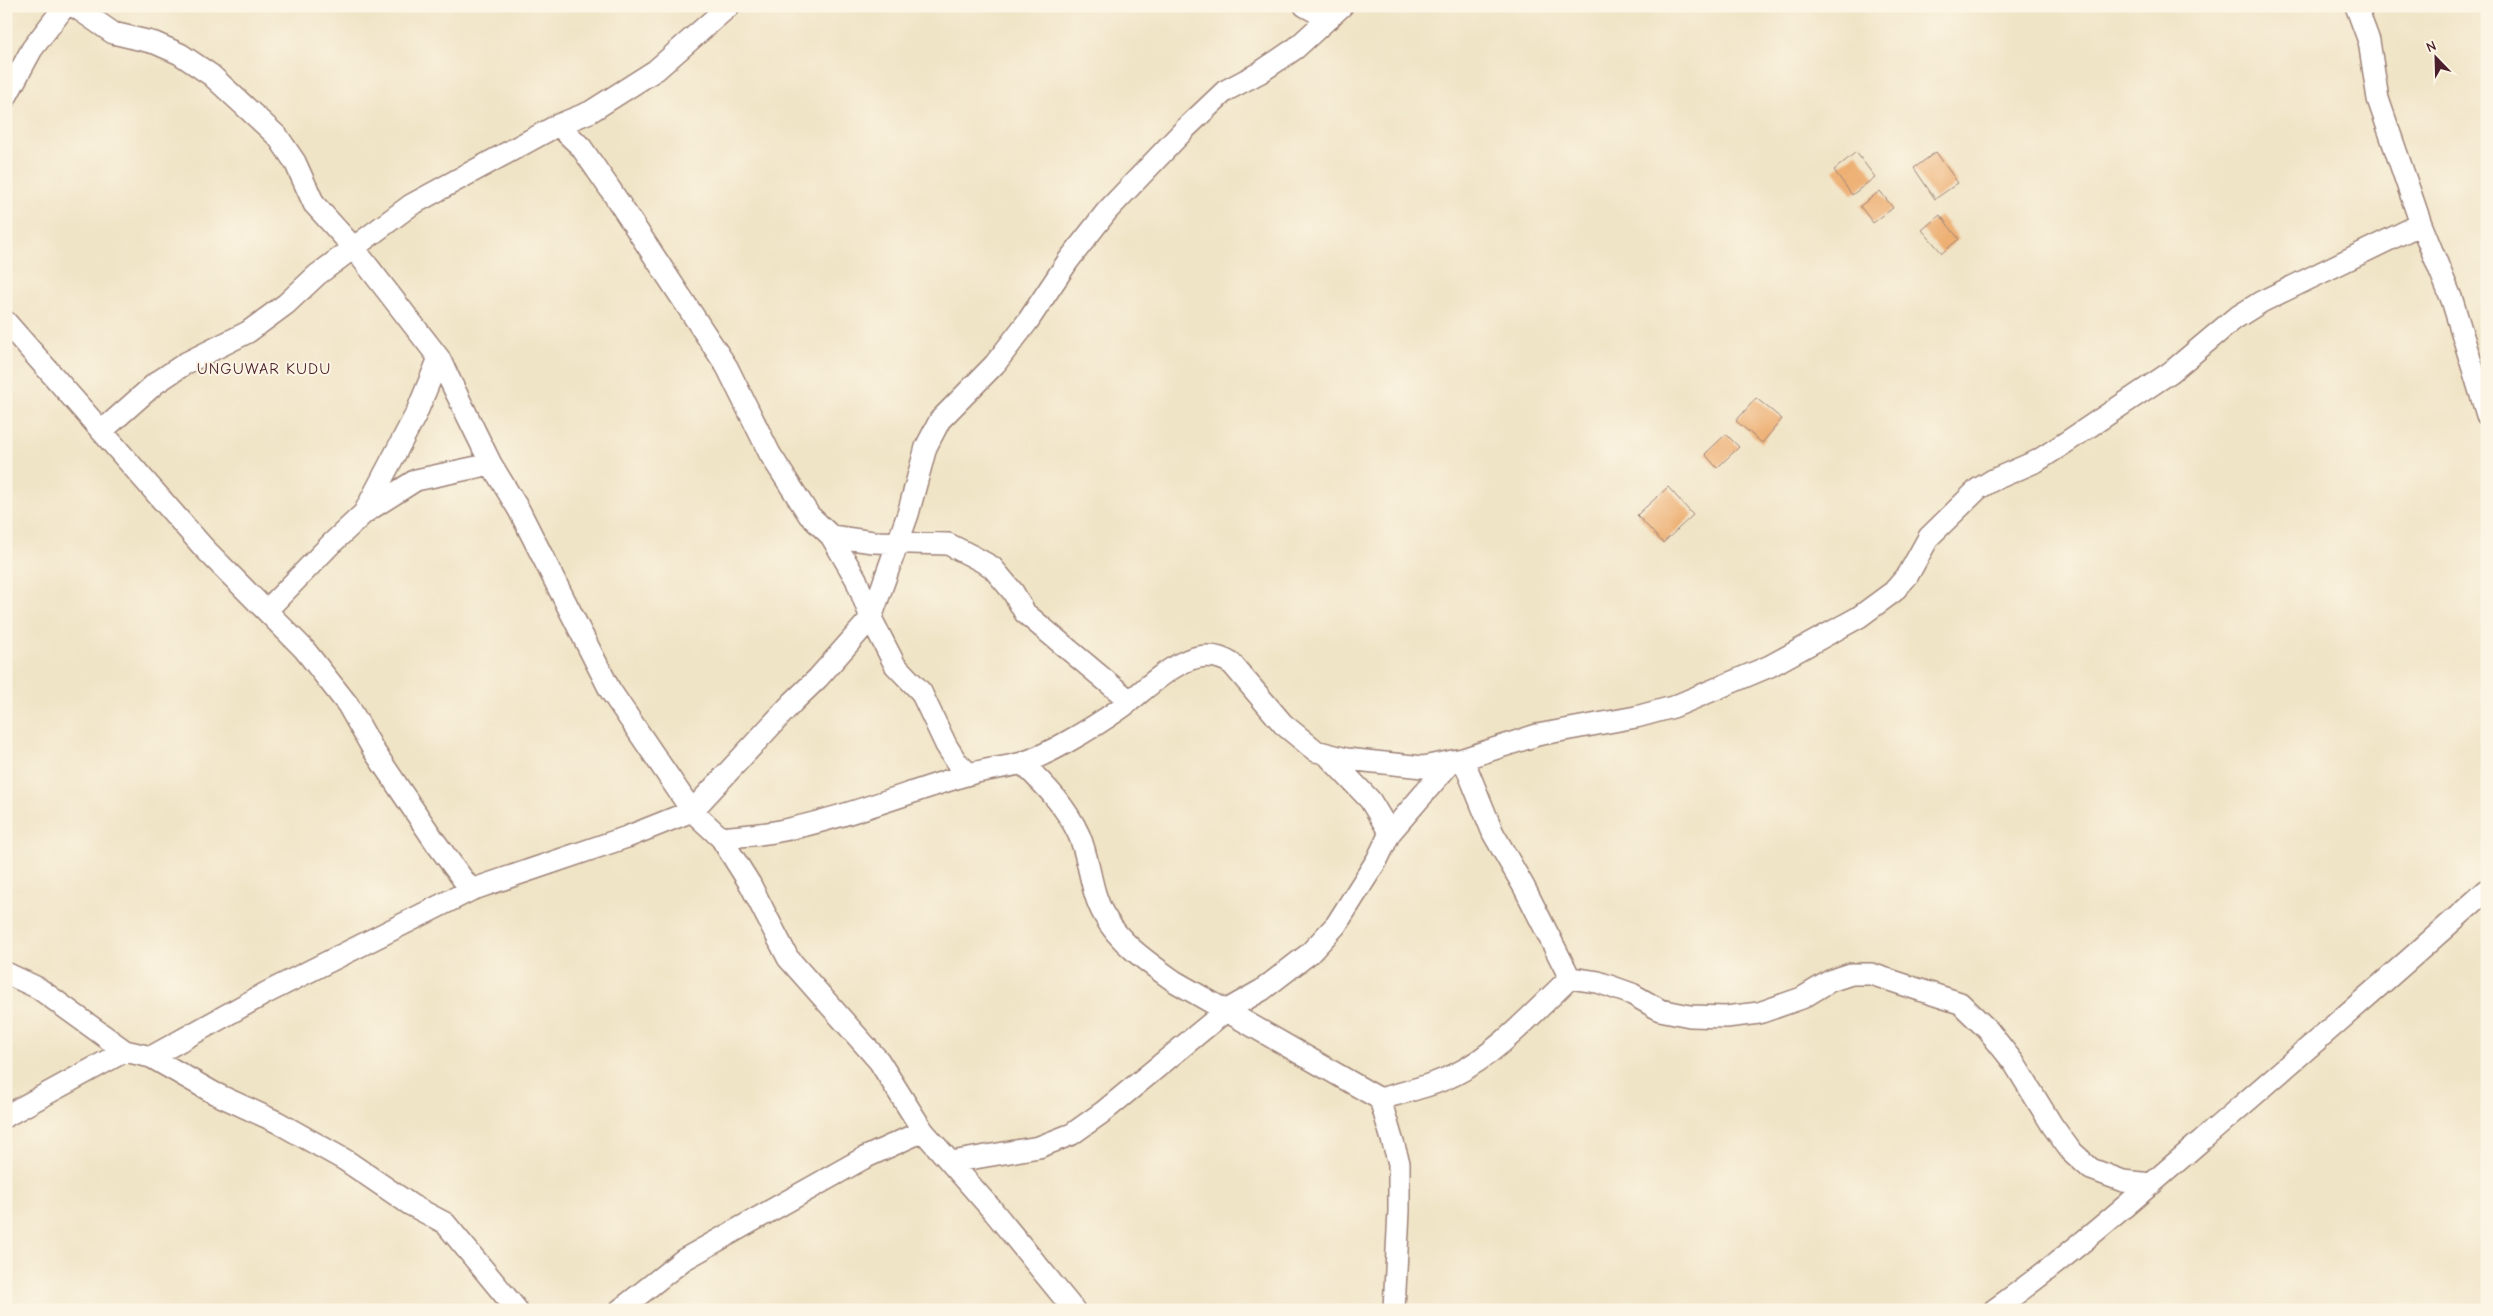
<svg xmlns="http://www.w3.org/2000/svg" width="2493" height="1316" font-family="'Comic Neue',sans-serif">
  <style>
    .building { fill: #edaf72 }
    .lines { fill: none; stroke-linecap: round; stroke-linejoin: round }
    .minor-casing { stroke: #9d8278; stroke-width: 24 }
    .minor { stroke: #fff; stroke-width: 21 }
    .labels { text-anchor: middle; stroke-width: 4; stroke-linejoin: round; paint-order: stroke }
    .quarter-label { font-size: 16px; letter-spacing: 1px; fill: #4a1f2b; stroke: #fcf5e5 }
  </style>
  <rect width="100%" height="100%" fill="#fcf5e5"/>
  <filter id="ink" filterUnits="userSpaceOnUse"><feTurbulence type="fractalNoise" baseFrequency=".02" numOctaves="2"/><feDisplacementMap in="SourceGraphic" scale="10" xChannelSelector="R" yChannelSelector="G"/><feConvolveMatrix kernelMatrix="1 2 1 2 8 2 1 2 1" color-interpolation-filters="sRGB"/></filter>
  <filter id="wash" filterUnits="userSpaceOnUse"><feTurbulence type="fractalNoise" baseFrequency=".0096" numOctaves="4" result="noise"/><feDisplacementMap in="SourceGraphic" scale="20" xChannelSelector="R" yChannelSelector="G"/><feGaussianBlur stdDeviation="1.12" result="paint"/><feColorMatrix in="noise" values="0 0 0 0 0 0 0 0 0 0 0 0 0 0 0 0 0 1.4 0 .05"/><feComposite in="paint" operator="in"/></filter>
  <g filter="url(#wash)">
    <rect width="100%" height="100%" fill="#f0e4c6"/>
    <g id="blocks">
      <path class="building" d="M1856,152l19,25 -23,18 -18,-25z
        M1936,152l22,31 -23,16 -21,-31z
        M1880,191l13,17 -20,15 -13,-17z
        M1940,215l19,24 -17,14 -20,-23z
        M1756,398l26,21 -20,24 -26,-22z
        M1726,434l13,13 -22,21 -12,-14z
        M1668,487l25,28 -30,28 -26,-28z"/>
    </g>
  </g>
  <g filter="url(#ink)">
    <use href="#blocks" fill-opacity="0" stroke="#9d8278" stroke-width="1"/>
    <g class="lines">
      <g class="minor-casing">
        <path id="minor" d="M74,6l39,27 42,10 25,11 31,21 67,62 17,25 19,42 39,43 86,111 52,106 28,46 91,180 82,121 29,27 29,46 38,74 91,103 44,70 71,81 80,98
          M1305,6l24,13
          M2356,6l13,35 9,58 43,125 31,76 35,115
          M6,97l26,-48 33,-43
          M558,125l23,22 29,42 117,178 43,87 39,61 22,21 25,43 15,39 24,47 26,27 25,53 10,16 13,13
          M6,322l198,226 100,101 44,56 26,46 62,92 35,47
          M103,430l53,-47 30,-20 62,-31 38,-28 31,-29 94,-70 147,-80 32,-13 66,-42 73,-64
          M364,513l52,-99 23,-56
          M831,536l42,6 75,2 24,12 20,11 21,25 12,21 105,88
          M267,610l63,-65 34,-32 52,-33 75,-16
          M1328,756l42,44 20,33
          M1463,759l30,74 31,54 46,91
          M1022,763c22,21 44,43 57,72 11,25 11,56 25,80 15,28 45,48 70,66l206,118 19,64v48l-5,99
          M721,838c17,-2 35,-3 53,-6 65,-12 129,-38 192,-57 19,-6 38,-7 56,-12 15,-5 31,-13 45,-21 18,-10 37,-22 54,-34 30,-22 72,-71 111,-44l51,60 33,27 30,8 77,8 40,-8 74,-24 99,-18 37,-10 97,-41 89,-49 34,-25 15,-17 21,-38 49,-48 15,-9 44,-19 25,-16 109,-73 63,-53 27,-17 160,-78
          M6,973l32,15 87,63 26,6 63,36 63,29 68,38 66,45 34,18 72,87
          M1570,978l28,4 34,12 28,16 30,6 36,1 33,-4 43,-15 28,-17 21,-7h20l89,29 28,27 26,33 38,62 18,25 21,19 32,12 29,3
          M151,1057l115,-64 205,-103 156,-53 65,-26 101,-109 25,-24 53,-60 37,-104 18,-67 14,-27 55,-56 33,-43 40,-60 39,-50 79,-83 39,-37 34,-18 37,-25 46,-42
          M1380,1099c25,-7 52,-13 76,-25 41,-20 81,-65 114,-96
          M6,1116l119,-65
          M951,1162l88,-15 33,-13 31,-22 124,-102 35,-20 48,-37 26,-28 41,-65 13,-27 62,-72
          M620,1310l63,-50 181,-102 59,-27
          M1994,1310c81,-58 156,-125 231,-190 88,-76 176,-152 262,-230"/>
      </g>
      <use href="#minor" class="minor"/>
    </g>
  </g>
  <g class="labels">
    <g class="quarter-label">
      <text x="264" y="374">UNGUWAR KUDU</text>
    </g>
  </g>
  <rect width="2493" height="1316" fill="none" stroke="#fcf5e5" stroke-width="25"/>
  <g transform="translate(2436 58) rotate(337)" stroke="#fcf5e5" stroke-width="4" paint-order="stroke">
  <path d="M0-4L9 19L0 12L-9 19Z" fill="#4a1f2b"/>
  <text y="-8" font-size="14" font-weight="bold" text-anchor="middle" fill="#4a1f2b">N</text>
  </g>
</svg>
